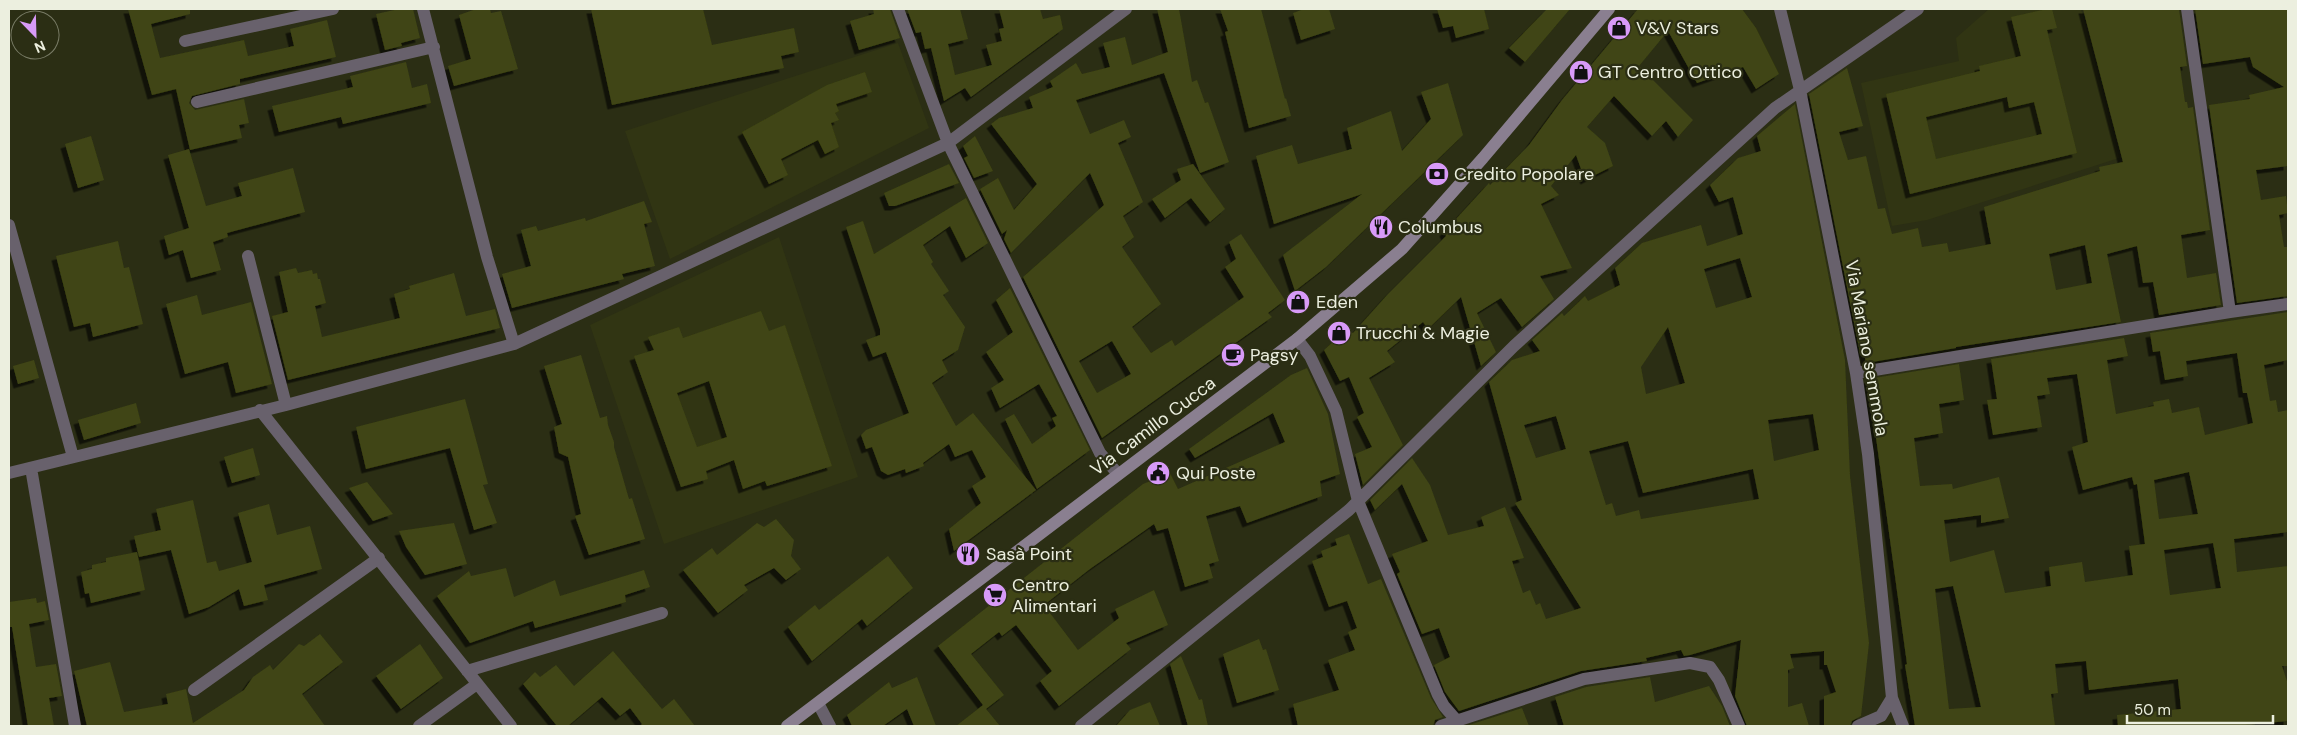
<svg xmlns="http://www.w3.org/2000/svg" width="2297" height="735" font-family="'DM Sans',sans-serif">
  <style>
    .built { fill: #313513 }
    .building { fill: #3f4514; fill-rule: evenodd; filter: url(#shadow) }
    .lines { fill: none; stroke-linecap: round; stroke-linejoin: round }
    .street { stroke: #68616c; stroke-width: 12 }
    .secondary { stroke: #8a7f90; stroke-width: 12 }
    .labels { text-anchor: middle; stroke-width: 4.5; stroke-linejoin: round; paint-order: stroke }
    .poi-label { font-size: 18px; fill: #ecefdf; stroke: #2b2e14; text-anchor: start }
    .street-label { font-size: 18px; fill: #ecefdf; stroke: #2b2e14 }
  </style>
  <defs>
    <filter id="shadow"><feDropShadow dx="-4.5" dy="4.5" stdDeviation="0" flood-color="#0009"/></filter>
  </defs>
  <rect width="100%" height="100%" fill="#2b2e14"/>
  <path class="built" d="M1989,9h92l38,149 -192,62 -35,6 -31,-143 98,-22 -3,-23z
    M898,43l31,85 -259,131 -45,-128z
    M779,237l79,240 -194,67 -74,-219z"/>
  <path class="building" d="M128,9h62v5l-39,10 9,34 84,-18 4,16 46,-10 -4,-17 37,-9 9,37 -96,22v5l-48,12 -3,7 6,7 49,-11 5,24 -10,2 3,13 -52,12 -14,-61 -24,6z
    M399,9h14l7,29 -19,5 1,3 -17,4 -9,-36z
    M476,9h14l1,4 10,-2 17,58 -64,17 -6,-20 23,-7 -12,-44z
    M591,9h112l9,36 82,-17 5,24 -18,4 3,12 -172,37z
    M873,9h17l10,29 -41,12 -9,-29 24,-7z
    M907,9h53l8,30 -20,5 7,31 37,-10 -6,-20 16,-4 -3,-12 5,-1 -5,-19h41l3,10 17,-4 3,14 -92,68 -6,-9 -21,13 -13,-53 -6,1 -4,-17 -5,1z
    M1157,9h22l13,73 5,-2 8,23 3,-1 21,60 -29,11 -36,-100 -88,27 14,34 34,-14 7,17 -13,6 25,59 -20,14 11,21 -12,10 39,57 -29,23 19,26 21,-13 3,6 69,-49 -19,-30 11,-8 -7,-17 12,-8 44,66 -17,13 4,4 -170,121 -79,-161 81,-72 -14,-32 -79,80 -7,-14 3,-9 -5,4 -22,-45 18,-11 16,32 23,-26 -46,-60 8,-6 34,-10 -4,-11 24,-10 -3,-6 26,-18 6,11 28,-7 -7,-24 22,-6 7,28 36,-13zM1112,341l19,33 -34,19 -18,-32z
    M1220,9h41l24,90 1,-1 5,18 -42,12 -24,-96 3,-1z
    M1304,9h25l6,20 -34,11 -8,-27z
    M1437,9h47l5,20 -33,9 -3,-12 -10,2z
    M1547,9h23l-45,53 -16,-14z
    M1638,9h104l14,19 23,46 -23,15 -13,-22 -46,16 -29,-52 -29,35 54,54 -15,17 -12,-16 -14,15 -38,-40 -27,31 18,16 8,23 -28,14 -9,-25 -25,31 8,9 -18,9 31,64 -32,8 14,23 -32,28 -21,-29 -24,15 19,39 -15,14 -20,-69 -33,32 -5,-7 -36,29 8,11 -26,16 34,67 -40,40 -8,-31 17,-7 -15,-30 7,-4 -15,-36 -9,4 -16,-31 22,-20 7,3 35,-39 58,-58 -2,-4 45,-49 1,2 39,-40 33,-45z
    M2047,9h5l5,19 -10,2 30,123 -167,41 -24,-100 94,-23 -1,-5 42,-10 -10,-39zM2007,97l2,11 25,-6 8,32 -106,25 -10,-42z
    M2083,9h96l8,57 -7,1 5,35h2l1,6 5,-1 17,123 -29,5 6,43 29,-5 5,32 -62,10 -6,-33 -10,1 -6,-37 -30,8 14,68 -165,25v1l-90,15 -2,-10h-4l-51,-259 38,-26 16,58 -24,6 9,28 18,-4 12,53 7,-1 7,26 26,-6 4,19 25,-4 2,9 42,-8 -7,-37 116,-36 -1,-4 24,-5zM2085,245l7,38 -36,7 -7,-36z
    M2195,9h93v157l-32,4 5,30 25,-4 2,17 -9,2 5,32h4v49l-51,7 -28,-198 41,-6 -1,-4 35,-8 -31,-20 -3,-10 -47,7z
    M406,62l6,26 15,-4 4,19 -88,21 -2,-7 -62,15 -7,-26 81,-19 -3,-11z
    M865,72l7,20 -36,12 3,7 -4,2 4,7 -8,3 8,24 -14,7 -7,-14 -37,19 7,16 -19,9 -27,-52 85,-47z
    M1448,83l15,52 -137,132 -31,24 -12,-36 79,-61 -88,30 -18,-68 36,-11 6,19 54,-15 -5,-21 44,-17 11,40 29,-32 -10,-27z
    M1795,104l50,256 5,116 19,167 -8,73 -9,5 -2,5h-26v-30l12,-4 -9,-27h-3v-14l-34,3 4,14 -6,2v37l14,-4 7,23h-39l-1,-1 -22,1 -12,-30 6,-56 -51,15 -6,1 -3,-6 -35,8 1,3 -66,10 -122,40 -14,-19 -11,-27 16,-8 -11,-29 -17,6 -25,-60 3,-2 -8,-18 36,-13 -26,-57 -27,26 -5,-10 42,-42 18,27 18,50 36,-9 -3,-9 24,-10 19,51 -12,3 11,32 7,-3 6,15 4,-2 6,16 35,-11 -66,-105 7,-3 -33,-118 23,-22 28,-9 -8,-11 30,-27 2,3 21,-20 3,5 32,-16 -5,-17 27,-25 59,-18 6,21 36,-12 -10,-37 -14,5 -9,-17 28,-27 23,-7 -4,-15zM1740,258l12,39 -36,11 -12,-39zM1668,327l17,56 -39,11 -5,-27zM1813,414l6,36 -45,11 -6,-41zM1556,416l10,33 -30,9 -12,-33zM1628,441l15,52 110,-24 6,30 -118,20 -2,-9 -23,6 -4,-13 -6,2 -17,-54z
    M91,136l13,44 -26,8 -13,-44z
    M975,136l18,35 -19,7 -10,-20 4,-2 -5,-10z
    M189,149l17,57 36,-10 -4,-13 55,-15 12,44 -78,21 1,4 -15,5 8,28 -30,8 -8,-28 -14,5 -5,-19 25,-8 -21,-73z
    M949,164l10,19 -64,23h-6l-5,-13z
    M1193,164l32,45 -15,13 -19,-24 -26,20 -13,-19 29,-19 -4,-11z
    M966,198l22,45 -22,15 -16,-32 -27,19 10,17 -2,2 18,27 -6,4 22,32 -7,23 -16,10 6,12 -16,11 24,43 17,-13 63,77 -82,61 -5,-22 32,-26 -9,-17 14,-9 -14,-27 -17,7 -6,-13 -26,19 1,3 -18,7 -1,-4 -17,6 -7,-4 -9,-24 -6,2 -5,-14 5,-5 43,-17 -23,-61 -13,5 -7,-17 14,-5v-6l-34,-102 17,-6 11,33z
    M644,201l8,21 -8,2 11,42 -33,8 2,5 -112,29 -10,-34 29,-8 -10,-36 15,-4 2,5 47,-13 1,3z
    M118,241l6,27 5,-1 14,57 -50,13 -3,-14 -16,4 -18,-71z
    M296,268l2,5 14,-3 1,4 4,-1 1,6h2l6,24 -11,3 7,31 78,-19 -6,-24 16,-5 -1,-3 45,-13 12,43 29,-7 5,19 -212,52 -16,-64 16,-4 -9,-40z
    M1010,288l80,162 -53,39 -32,-70 9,-5 18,30 24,-18 -4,-8 5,-2 -18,-32 -39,24 -9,-20 13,-8 -18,-28 27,-20 -17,-32z
    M197,295l5,20 49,-13 21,82 -36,9 -8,-31 -43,12 -19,-70z
    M761,311l8,20 16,-6 47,141 -65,20 -2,-5 -22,8 -9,-29 -28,11 2,8 -27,8 -47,-131 20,-6 -6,-13 31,-10 4,11zM709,381l18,56 -30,10 -20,-54z
    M2288,312v48l-24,5 6,36 6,-1 2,12 10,-2v122l-54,7 3,33 51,-6v100h-6l6,18v37l-54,5h-116l-1,-11 64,-6 -3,-30 -89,11 -3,-29 -31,3 3,29 -7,1 4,32h-140l-10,-61 2,-1 -39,-285 91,-15 5,36 -25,4 4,29 -29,5 6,48 32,-2 1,5 46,-12 10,41 -28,5v-8l-37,5 6,42 44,-12 11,43 46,-7 -2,-19 33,-5 3,20 48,-7 -4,-29 16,-2 -8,-60 -3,1 -2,-8 -49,13 -11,-43 16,-5 -11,-68 -30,4 3,16 -13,2 5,31 -49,8 -6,-35 10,-1 -6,-40 133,-21 4,18 -21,4 9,54 38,-8 -1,-4 16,-3 3,14 27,-6 6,28 48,-12 -6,-30h-4l-6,-40 -51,8 2,15 -23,4 -5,-29 -7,1 -3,-19zM2189,472l9,42 -39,5 -5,-39zM2213,543l8,45 -51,7 -6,-45zM1953,586l28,121 -32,2 -14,-120z
    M581,355l19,63 7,-2 1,9 6,17v5l15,52 3,-1 13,41 -56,16 -14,-39 6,-2 -13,-57 -9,-4 -5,-26 8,-3 -18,-58z
    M34,360l5,18 -21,6 -5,-18z
    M1307,368l21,46 12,60 -20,7 2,15 -75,27 -7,-17 -34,10 13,45 -10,3 4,14 -28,9 -17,-59 -11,3 -3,-7 -64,45 -46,36 34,45 41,-32 -4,-9 39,-19 14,35 -42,18 5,6 -72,57 -19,-25 12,-10 -36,-46 -14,11 -3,-4 -28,22 33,41 -18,14 14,17h-44l27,-21 -45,-59 205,-162 27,-11 8,16 107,-47 -12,-29 -78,45 -6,-9 102,-74z
    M465,399l23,85 -5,1 14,38 -23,7 -24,-82 -84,21 -10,-42z
    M136,403l5,20 -57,17 -6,-20z
    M253,448l7,27 -28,8 -8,-26z
    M367,482l26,32 -20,7 -24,-33z
    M193,500l14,63 9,-2 3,10 33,-9 -14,-49 31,-9 8,31 33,-9 12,43 -58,16 4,15 -24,6 -5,-17 -30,18 -20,7 -18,-64 -32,7 -5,-21 27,-6 -5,-21z
    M776,519l18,21 -3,16 10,13 -15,11 -12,-12 -30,17 4,5 -30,23 -35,-43 29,-22 5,7 40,-32 7,4z
    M454,523l13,41 -42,11 -19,-28 -7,-16z
    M1349,534l19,50 13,-5 50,119 12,19 -8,3 -2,6h-135l-5,-22 46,-14 -11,-30 27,-10 -7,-18 9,-4 -10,-27 -18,6 -17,-46 11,-4 -2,-6 16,-6 -2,-6z
    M137,552l8,38 -54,13 -2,-10 -4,1 -4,-22 11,-3v-4l14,-3v-4z
    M888,556l25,32 -46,38 -5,-7 -50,42 -24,-34 27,-22 4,5z
    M506,568l8,29 41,-17 5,16 84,-26 6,17 -25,8 1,7 -91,26 -2,-7 -63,22 -33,-47 32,-25 2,5z
    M36,598l1,5 8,-2 4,19 -20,4 7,43 20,-3 6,32 -13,2 5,28h-26l-16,-99h-3v-25z
    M320,634l23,28 -41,32 23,32h-238l-13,-55 36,-9 14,50 44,-8 -2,-10 20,-5 7,34 51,-33 9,-13 17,-12 3,5 26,-26 5,2z
    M1259,639l4,11 3,-1 13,41 -42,13 -14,-49z
    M420,644l23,34 -42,31 -25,-33z
    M613,651l49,58 12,-10 21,27h-55l2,-2 -12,-16 -10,8 -18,-19 -34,29h-11l-34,-42 12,-12 5,5 16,-12 18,21z
    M1181,656l18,44 3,-1 6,27h-20l-18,-62z
    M917,677l19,49h-22l-7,-17 -24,17h-31l-5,-11 42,-33 3,6z
    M1650,677l5,25 54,-16 13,20 8,20h-166l-9,-29 31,-10z
    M1150,702l10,24h-44l14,-16z
    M1522,708l7,18h-63z"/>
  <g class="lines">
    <path class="street" d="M423,9l64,248 27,87
      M898,9l50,134 152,310 18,21
      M1780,9l20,81 56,283 12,81 24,244 11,28
      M2187,9l43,303
      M185,41l148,-32
      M197,102l237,-55
      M9,225l64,232
      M248,256l38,149
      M1297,339l13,17 26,55 22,90 80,194 6,11 13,15
      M1856,373l374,-61 58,-8
      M260,410l251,316
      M31,468l44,258
      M9,473l277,-68 228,-61 434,-201 178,-134
      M467,671l195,-58
      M194,690l185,-132
      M818,703l12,23
      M419,726l58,-42
      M1081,726l268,-216 165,-164 261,-238 143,-99
      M1441,726l143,-47 106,-16 20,4 9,13 20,46
      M1858,726l23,-10 11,-18"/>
    <path class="secondary" d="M787,726l510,-387 105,-90 81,-91 126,-149"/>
  </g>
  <defs>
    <g id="shop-disc" transform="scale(1.25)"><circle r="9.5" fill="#d89af8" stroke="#2b2e14"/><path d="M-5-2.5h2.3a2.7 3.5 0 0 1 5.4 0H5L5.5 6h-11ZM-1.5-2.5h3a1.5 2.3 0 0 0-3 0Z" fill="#111"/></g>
    <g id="bank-disc" transform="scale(1.25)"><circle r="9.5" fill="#d89af8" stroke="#2b2e14"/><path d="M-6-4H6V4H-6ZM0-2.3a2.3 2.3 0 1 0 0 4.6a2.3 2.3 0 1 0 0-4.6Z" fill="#111"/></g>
    <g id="restaurant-disc" transform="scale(1.25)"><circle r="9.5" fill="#d89af8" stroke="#2b2e14"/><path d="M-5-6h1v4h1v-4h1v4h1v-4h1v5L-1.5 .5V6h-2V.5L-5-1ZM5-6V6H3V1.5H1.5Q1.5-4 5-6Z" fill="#111"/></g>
    <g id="cafe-disc" transform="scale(1.25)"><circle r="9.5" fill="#d89af8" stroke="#2b2e14"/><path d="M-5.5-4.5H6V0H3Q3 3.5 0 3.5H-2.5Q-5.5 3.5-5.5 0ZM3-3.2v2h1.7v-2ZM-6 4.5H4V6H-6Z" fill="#111"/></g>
    <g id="civic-disc" transform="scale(1.25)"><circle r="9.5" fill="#d89af8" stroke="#2b2e14"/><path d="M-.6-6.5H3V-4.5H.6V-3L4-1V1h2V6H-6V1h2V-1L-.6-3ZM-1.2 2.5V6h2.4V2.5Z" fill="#111"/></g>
    <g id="supermarket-disc" transform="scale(1.25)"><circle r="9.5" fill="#d89af8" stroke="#2b2e14"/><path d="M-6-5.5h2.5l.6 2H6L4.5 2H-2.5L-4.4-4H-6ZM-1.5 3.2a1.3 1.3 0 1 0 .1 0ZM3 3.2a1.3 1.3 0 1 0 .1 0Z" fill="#111"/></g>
  </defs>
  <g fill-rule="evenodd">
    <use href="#shop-disc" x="1619" y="28"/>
    <use href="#shop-disc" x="1581" y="72"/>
    <use href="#bank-disc" x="1437" y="174"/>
    <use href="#restaurant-disc" x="1381" y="227"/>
    <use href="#shop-disc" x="1298" y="302"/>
    <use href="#shop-disc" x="1339" y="333"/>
    <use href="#cafe-disc" x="1233" y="355"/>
    <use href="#civic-disc" x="1158" y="473"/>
    <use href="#restaurant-disc" x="968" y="554"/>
    <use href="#supermarket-disc" x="995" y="595"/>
  </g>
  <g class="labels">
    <g class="poi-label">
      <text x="1636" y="34">V&amp;V Stars</text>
      <text x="1598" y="78">GT Centro Ottico</text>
      <text x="1454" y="180">Credito Popolare</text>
      <text x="1398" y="233">Columbus</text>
      <text x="1316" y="308">Eden</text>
      <text x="1356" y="339">Trucchi &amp; Magie</text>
      <text x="1250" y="361">Pagsy</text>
      <text x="1176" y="479">Qui Poste</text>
      <text x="986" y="560">Sasà Point</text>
      <text x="1012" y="591">Centro<tspan x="1012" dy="21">Alimentari</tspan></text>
    </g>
    <g class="street-label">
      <text transform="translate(1867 348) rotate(80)" y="6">Via Mariano semmola</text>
      <text transform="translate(1153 426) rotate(-37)" y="6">Via Camillo Cucca</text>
    </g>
  </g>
  <rect width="2297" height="735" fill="none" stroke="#ecefdf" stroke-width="20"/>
  <g transform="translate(35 35) rotate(157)"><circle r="24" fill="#2b2e14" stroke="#787b65"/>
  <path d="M0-4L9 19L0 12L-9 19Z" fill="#d89af8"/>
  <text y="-8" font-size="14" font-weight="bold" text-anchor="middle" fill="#ecefdf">N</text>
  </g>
  <path d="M2127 715v8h146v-8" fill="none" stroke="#ecefdf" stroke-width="2.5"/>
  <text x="2134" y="715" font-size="15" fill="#ecefdf" stroke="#2b2e14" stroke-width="4" paint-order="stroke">50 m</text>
</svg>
